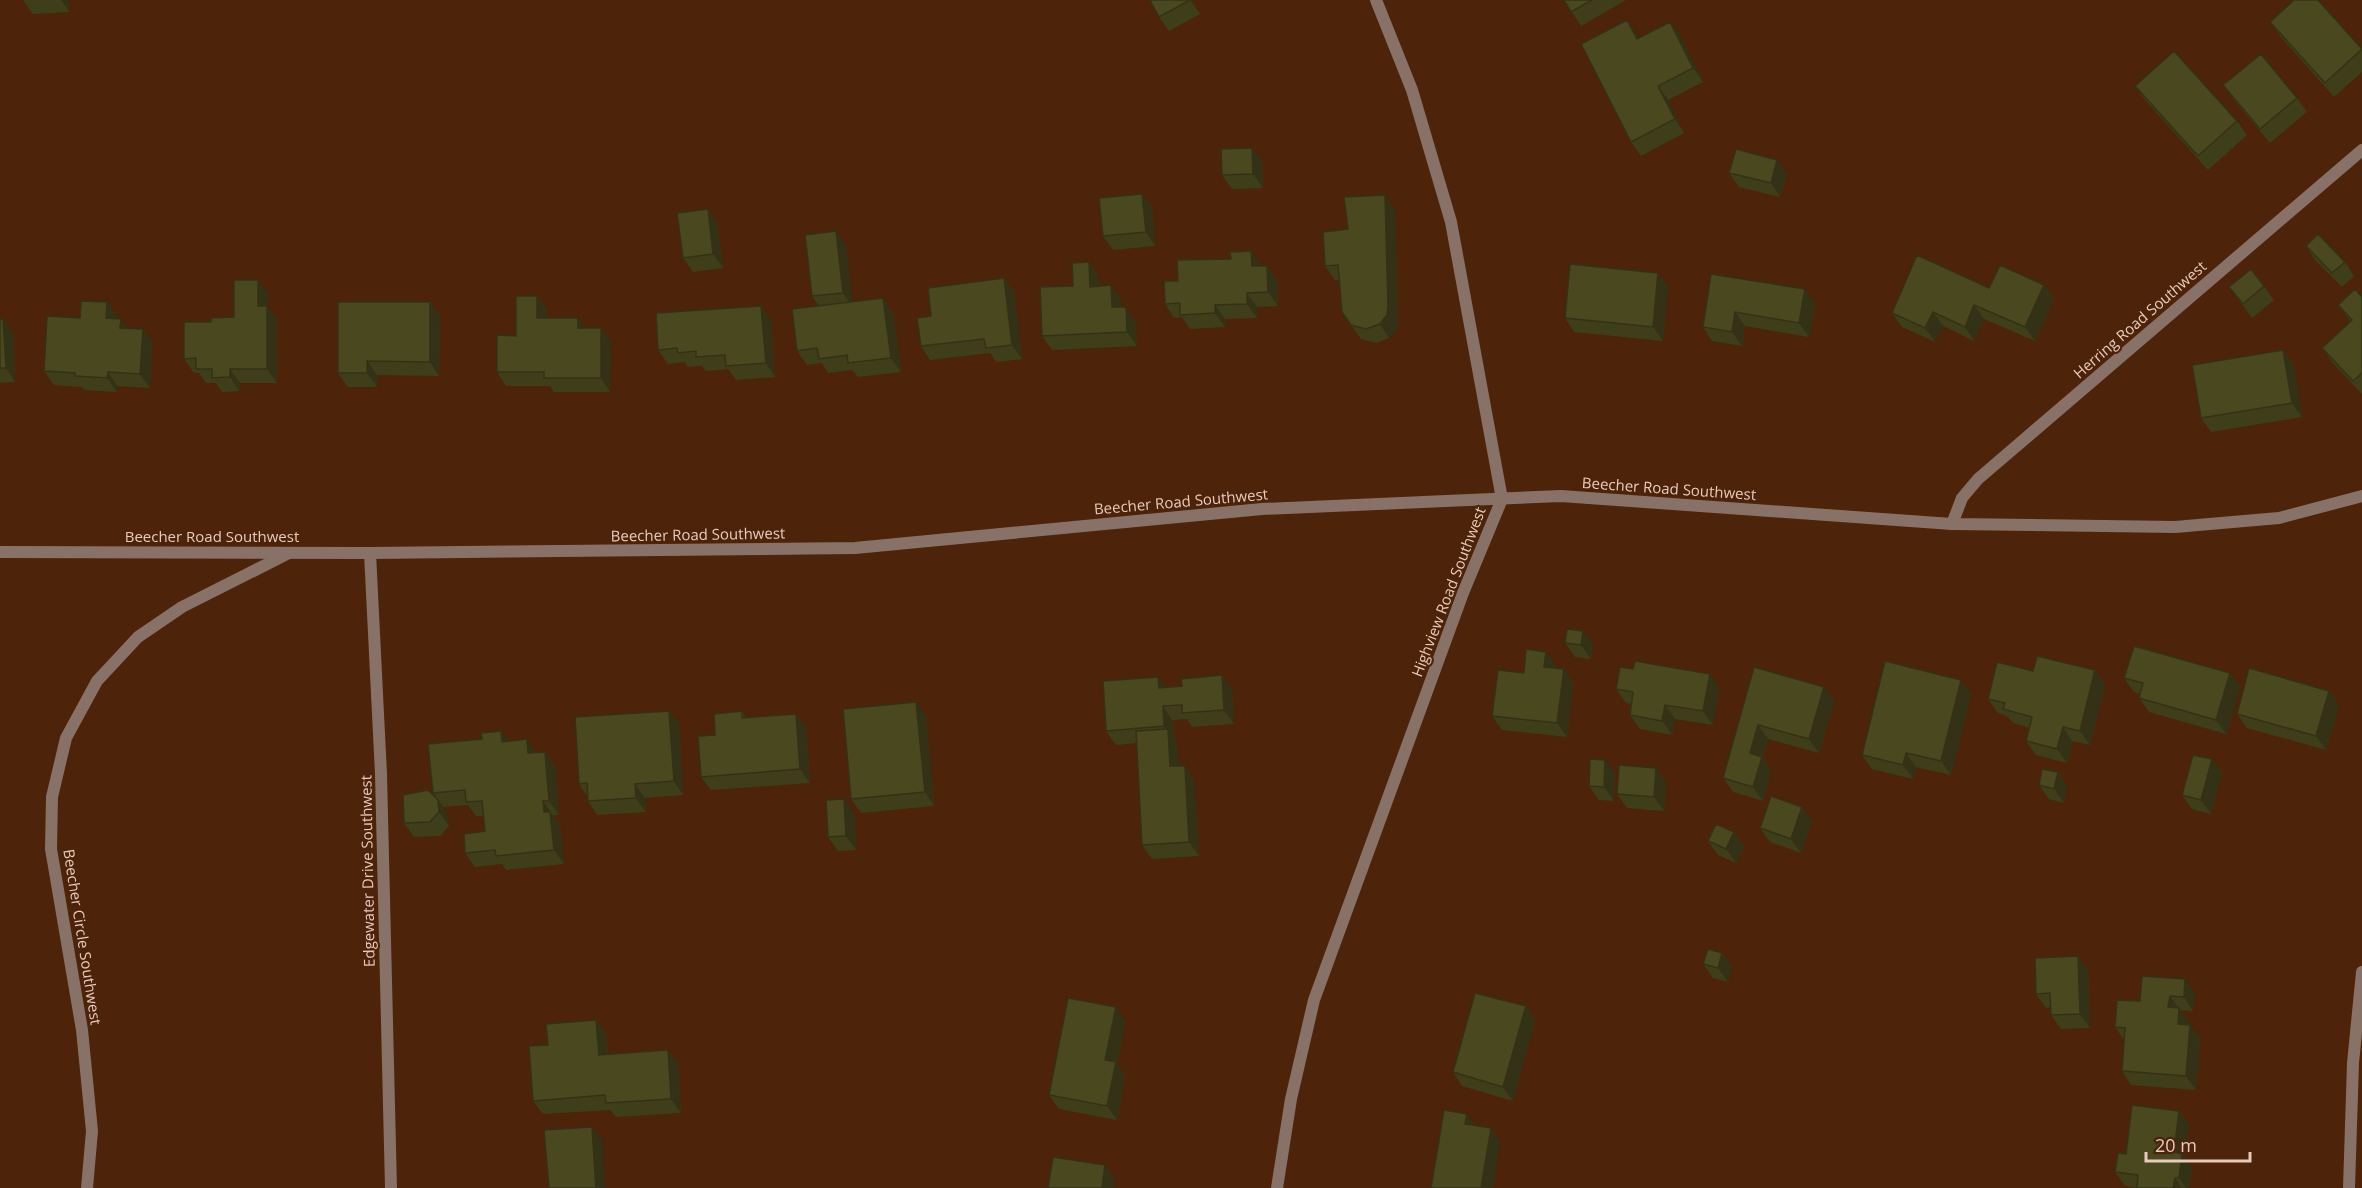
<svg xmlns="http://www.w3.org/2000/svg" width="2362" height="1188" font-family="'Open Sans',sans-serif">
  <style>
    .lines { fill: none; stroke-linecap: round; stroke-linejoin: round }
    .minor { stroke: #887267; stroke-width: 12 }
    .tertiary { stroke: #887267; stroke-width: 12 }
    .wall { fill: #3f3e1b }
    .shaded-wall { fill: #333216 }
    .building { fill: #49481f; stroke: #333216; stroke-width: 1.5 }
    .labels { text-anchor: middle; stroke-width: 4.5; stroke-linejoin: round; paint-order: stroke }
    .street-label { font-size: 15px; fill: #e7cbbd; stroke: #4d230a }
  </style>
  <rect width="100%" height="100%" fill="#4d230a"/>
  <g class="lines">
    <path class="minor" d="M1952,524l10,-26 16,-19 384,-329
      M370,553l11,221 10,414
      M87,1188l5,-57 -10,-101 -31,-181 1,-52 14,-59 31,-57 41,-44 44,-30 107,-54
      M1277,1188l14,-89 23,-99 149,-407 39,-94 -51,-277 -39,-132 -36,-90
      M2349,1188l4,-125 9,-91"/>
    <path class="tertiary" d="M0,552l370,1 485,-5 407,-39 299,-13 391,28 223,3 104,-9 83,-22"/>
  </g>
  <path class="wall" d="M23,0h45l1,12 -36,2z
    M1150,0h42l8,14 -31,17 -10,-14z
    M1564,0h62l-45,26z
    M1627,20l12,18 31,-16 10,14 23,46 -35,18 16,33 -43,23 -10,-14z
    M2270,22l92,27v23l-28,25 -54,-61z
    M2223,85l74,13 10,14 -37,31 -37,-44z
    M2135,86l102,35 10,14 -39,35 -63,-70z
    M1262,162l1,26 -31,1 -10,-14z
    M1729,173l58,1 -7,23 -41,-10z
    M1142,194l10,14 3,38 -42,4 -10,-14z
    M708,209l9,14 6,45 -30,4 -10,-14z
    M1395,209l3,112 -1,8 -8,9 -13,5 -15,-4 -19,-27 -3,-32h-4l-10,-14 23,-37z
    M846,245l6,57 41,10 8,60 -43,5 -6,-7 -24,3 -6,-10 -15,2 -10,-14 22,-45 -7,-10z
    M2306,246l39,16 9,14 -12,11 -27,-27z
    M1251,251l10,15h6l10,14 1,26 -21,1v11l-32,1v8l-35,2 -8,-12 -8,1 -9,-14 13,-23z
    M1089,262l10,14v10l22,13v8l14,14 2,25 -85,4 -10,-14z
    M1658,273l10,14 -5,54 -89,-9 -9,-14z
    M1711,274l104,29 -6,34 -64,-11 -3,20 -30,-5 -9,-14z
    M1004,278l10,14 8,67 -26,3 -6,-9 -60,7 -9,-14 10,-30z
    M2044,285l10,14 -19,42 -51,-22 -10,22 -31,-15 -8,16 -33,-15 -10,-14 97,-25z
    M2264,286l10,14 -22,18 -23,-31z
    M268,294v13l9,13v63h-37l-1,8 -17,1 -6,-9h-10l-7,-10h-5l-10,-14 50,-42z
    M537,296l10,14v8h31l7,10 26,14 -1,50h-56l-4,-6h-44l-9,-14z
    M2362,297v97l-30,-32 -10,-14 28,-27 -12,-16z
    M107,302l10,14v2l11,11h15l9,14 -2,45 -33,-2v6l-33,-2 -2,-3 -28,-2 -10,-14 36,-53z
    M430,302l10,14 -1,60 -62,-1v12h-29l-10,-14z
    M0,319l13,14 2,49 -15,1z
    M771,320l4,57 -39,3 -8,-11 -22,2 -4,-5 -14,1 -3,-5 -17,2 -10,-14z
    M2283,350l10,14 9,53 -91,15 -10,-14z
    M1565,643l28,2 -2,14 -16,-2z
    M1546,652l10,14v2l8,1 9,14 -6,54 -65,-7 -10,-14 32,-43z
    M1754,667l70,20 10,14 -15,52 -51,-14 -5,19 8,13 -8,30 -30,-9 -10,-14z
    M1633,669l77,5 9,14 -6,37 -38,-6 -3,16 -32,-6 -10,-14 1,-11 -5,-1 -10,-14z
    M2095,670l10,14 -15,61 -18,-4 -5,22 -31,-8 -10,-14 4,-13 -17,-5 -6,-7 -9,-3 -10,-14 45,-28z
    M2230,673l10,14 -14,47 -77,-22 -10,-14 1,-4 -6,-2 -10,-14z
    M1222,675l10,14 2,35 -42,3 -5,-8 -15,1 2,17 3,6 2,23 15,14 5,76 -47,3 -10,-14 -5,-102 -21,2 -10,-14 60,-43 16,-2z
    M2329,691l10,14 -13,45 -79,-22 -10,-14z
    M1971,694l-20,81 -35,-8 -3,12 -41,-10 -10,-14z
    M669,711l10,14 4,70 -38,3 1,14 -49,3 -9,-14 -1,-5 -8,-12z
    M742,711l4,7 60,10 4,55 -99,7 -10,-13 14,-42z
    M926,716l8,90 -73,7 -10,-14z
    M508,741l28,12 9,-1 10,14 4,49h-6l7,11 4,38 -58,6 -4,-6 -27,3 -10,-14 20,-22 -1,-15h-8l-8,-11 -25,2 -10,-14z
    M2212,759l10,14 -11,41 -19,-5 -10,-14z
    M1605,760l10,14 -1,27 -15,-1 -10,-14z
    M2058,772l9,14 -3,17 -15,-4 -10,-14z
    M1666,782l-2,29 -37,-3 -10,-14z
    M403,795l44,19 2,12 -9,10 -26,1 -10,-14z
    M854,813l2,37 -18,1 -10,-14z
    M1812,821l-11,32 -31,-11 -10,-14z
    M1734,832l10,14 -8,17 -18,-8 -10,-14z
    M1722,953l10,14 -4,15 -15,-4 -10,-14z
    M2088,970l2,58 -29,1 -10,-14v-8l-5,1 -10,-14z
    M2142,976l53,17 -2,18 -13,-1 9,12 -1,3h2l10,14 -4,51 -65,-5 -9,-14 2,-31 -9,-13 25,-26z
    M1526,1006l9,14 -22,81 -51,-15 -9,-14z
    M596,1020l10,14 2,20 60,-4 10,14 3,49 -65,4 -6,-7 -67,4 -10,-13 15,-56z
    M1125,1021l-8,43 8,12 -8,44 -58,-11 -10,-14z
    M2179,1111l10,14 -4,32 7,11 -3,20h-52l-12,-2 -10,-14 11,-18z"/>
  <path class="shaded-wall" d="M61,0h7l1,12z
    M1190,0h2l8,14z
    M1627,20l10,14 10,19 -10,-14z
    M1670,22l10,14 23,46 -10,-14z
    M1658,86l10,14 16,33 -9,-14z
    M1252,148l10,14 1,26 -10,-14z
    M1777,160l10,14 -7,23 -9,-14z
    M1142,194l10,14 3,38 -9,-14z
    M1385,195l10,14 3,112 -1,8 -8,9 -9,-14z
    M708,209l9,14 6,45 -10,-14z
    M836,231l10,14 7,62 -10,-14z
    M1251,251l10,14v15l-9,-14z
    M1089,262l10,14v25l-9,-14z
    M1267,266l10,14 1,26 -10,-14z
    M1658,273l10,14 -5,54 -10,-14z
    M1004,278l10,14 8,67 -10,-14z
    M258,280l10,14v13l9,13v63l-10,-14 -9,-63z
    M1111,285l10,14 1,22 -10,-14z
    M2044,285l10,14 -19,42 -10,-14z
    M1805,289l10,14 -6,34 -10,-14z
    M1247,293l10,14v11l-10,-14z
    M537,296l10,14v22l-10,-14z
    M883,298l10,14 8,60 -10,-14z
    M107,302l10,14 -1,16 -10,-14z
    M430,302l10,14 -1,60 -9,-14z
    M1215,305l10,14v8l-10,-14z
    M1974,305l10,14 -10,22 -9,-14z
    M761,306l10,14 4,57 -9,-14z
    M1126,307l9,14 2,25 -10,-14z
    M1735,312l10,14 -3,20 -10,-14z
    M1933,312l10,14 -8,16 -10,-14z
    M578,318l10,14 -10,-4z
    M3,319l10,14 2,49 -9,-14z
    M121,319l10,14 -11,-5z
    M601,328l10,14 -1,50 -9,-14z
    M143,329l9,14 -2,45 -10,-14z
    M2283,350l10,14 9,53 -10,-14z
    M367,361l10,14v12l-10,-14z
    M230,369l10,14 -1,8 -9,-14z
    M108,372l9,14v6l-10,-14z
    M1583,631l10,14 -2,14 -10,-14z
    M1546,652l10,14 -2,15 -10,-14z
    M1564,669l9,14 -6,54 -10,-14z
    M2095,670l10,14 -15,61 -10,-14z
    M2230,673l10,14 -14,47 -10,-14z
    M1710,674l9,14 -6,37 -10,-14z
    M1222,675l10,14 2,35 -10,-14z
    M1158,677l10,14 -9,-3z
    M1961,680l10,14 -20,81 -10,-14z
    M1824,687l10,14 -15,52 -10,-14z
    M2329,691l10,14 -13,45 -10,-14z
    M916,702l10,14 8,90 -9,-14z
    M1665,705l10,14 -3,16 -10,-14z
    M1163,706l9,14 2,17 3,6 3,37 -10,-14 -2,-34 -4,-6z
    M669,711l10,14 4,70 -9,-14z
    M796,714l10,14 4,55 -10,-14z
    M1758,725l10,14 -5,19 8,13 -8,30 -10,-14 -3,-34z
    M2063,727l9,14 -5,22 -10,-14z
    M501,731l10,14 -9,-3z
    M527,739l9,14h-8z
    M545,752l10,14 4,49 -10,-14z
    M1906,753l10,14 -3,12 -10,-14z
    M2212,759l10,14 -11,41 -10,-14z
    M1605,760l10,14 -1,27 -10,-14z
    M1185,766l9,14 5,76 -10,-14z
    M1656,768l10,14 -2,29 -10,-14z
    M2058,772l9,14 -3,17 -10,-14z
    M635,784l10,14 1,14 -10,-14z
    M844,799l10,14 2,37 -10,-14z
    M438,800l9,14 2,12 -10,-14z
    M543,801l17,25 4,38 -10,-14 -10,-38z
    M1802,807l10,14 -11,32 -10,-14z
    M1734,832l10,14 -8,17 -10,-14z
    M1722,953l10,14 -4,15 -10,-14z
    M2078,956l10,14 2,58 -10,-14z
    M2185,979l10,14 -2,18 -9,-14z
    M2170,996l19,26 -1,16 -10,-14 -10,-17z
    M1526,1006l9,14 -22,81 -10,-14z
    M1116,1007l9,14 -8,43 8,12 -8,44 -10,-14 -2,-46z
    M596,1020l10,14 3,35 -10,-14z
    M2190,1025l10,14 -4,51 -10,-14z
    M668,1050l10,14 3,49 -10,-14z
    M2179,1111l10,14 -4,32 7,11 -3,20h-3l-7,-10 -5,-26z
    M1467,1114l10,14 -12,-4z
    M592,1127l10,14 3,47h-9z
    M1491,1128l9,14 -7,46h-12z
    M1105,1165l10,14 -1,9h-12z
    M2175,1178l7,10h-9z"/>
  <path class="building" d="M1150,0h40l-31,17z
    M1564,0h28l-21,12z
    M2294,0h24l44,49 -37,34 -55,-61z
    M1627,20l10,19 33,-17 23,46 -35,18 17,33 -44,23 -50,-98z
    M2174,51l63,70 -39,35 -63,-70z
    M2261,54l36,44 -37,31 -37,-44z
    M1252,148l1,26 -31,1 -1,-26z
    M1736,149l41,11 -6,23 -42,-10z
    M1142,194l4,38 -43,4 -4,-38z
    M1385,195l3,112 -1,8 -7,9 -14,5 -15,-4 -9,-13 -4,-47 -13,1 -2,-34 25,-3 -4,-32z
    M708,209l5,45 -30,4 -6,-45z
    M836,231l7,62 -31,3 -7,-61z
    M2318,234l27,28 -13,11 -26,-27z
    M1251,251l1,15h15l1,26 -21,1v11l-32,1v8l-35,2v-12l-15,1 -1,-23h14l-1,-21 54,-1 -1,-7z
    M1917,255l72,33 11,-23 44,20 -19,42 -51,-22 -9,22 -32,-15 -8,16 -33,-15z
    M1089,262l1,25 21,-2 1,22h14l1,25 -85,4 -2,-49 33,-1 -1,-23z
    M1570,264l88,9 -5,54 -88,-9z
    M2251,269l13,17 -21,18 -14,-17z
    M1711,274l94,15 -6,34 -64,-11 -3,20 -29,-5z
    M1004,278l8,67 -26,3 -2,-9 -63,7 -4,-28 14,-2 -3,-28z
    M234,280h24v26h9v63h-37v8l-18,1v-9h-16v-11l-12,1v-37h27v-4l23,-1z
    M2355,289l7,8v76l-9,8 -31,-33 30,-28 -14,-15z
    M516,296h21v22h41v10h23v50h-57v-6h-47v-37l19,1z
    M883,298l8,60 -43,5 -1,-8 -28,4 -2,-11 -20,3 -5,-42z
    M81,301l26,1 -1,16 15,1 -1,9 23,1 -3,45 -32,-2 -1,6 -32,-2v-3l-31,-2 3,-55 33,2z
    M338,302h92v60l-63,-1v12h-29z
    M761,306l5,57 -40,3 -1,-11 -29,2v-6l-18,2 -1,-5 -19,2 -2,-37z
    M0,319h3l3,49h-6z
    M2283,350l9,53 -91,15 -9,-53z
    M1567,629l16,2 -2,14 -16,-2z
    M2134,646l96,27 -14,47 -77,-22 4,-15 -19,-5z
    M1526,649l20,3 -2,15 20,2 -7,54 -65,-7 6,-46 26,3z
    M2037,656l58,14 -15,61 -17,-4 -6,22 -31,-8 6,-24 -29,-8 2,-6 -17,-4 9,-37 36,9z
    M1635,661l75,13 -7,37 -38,-6 -3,16 -32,-6 3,-23 -17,-3 4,-22 13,2z
    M1885,661l76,19 -20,81 -35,-8 -3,12 -41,-10z
    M1754,667l70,20 -15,52 -51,-14 -8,28 12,4 -9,30 -30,-9z
    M2249,668l80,23 -13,45 -79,-22z
    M1222,675l2,35 -42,3v-8l-19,1 1,20 -58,5 -3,-50 55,-4 1,11 23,-2 -1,-7z
    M916,702l9,90 -74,7 -8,-90z
    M669,711l5,70 -39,3 1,14 -48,3 -1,-18 -8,1 -4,-67z
    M742,711v7l54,-4 4,55 -99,8 -3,-41 17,-1 -1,-21z
    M1168,729l2,37h15l4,76 -47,3 -6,-114z
    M501,731l1,11 25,-3 1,14 17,-1 4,49h-6l1,11h6l4,38 -58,6 -1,-6 -30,3 -1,-19 21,-3 -3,-30 -16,1 -1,-12 -32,3 -5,-49 54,-5 -1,-6z
    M2193,755l19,4 -11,41 -19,-5z
    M1590,759l15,1 -1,27 -15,-1z
    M1619,765l37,3 -2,29 -37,-3z
    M2042,769l16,3 -4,17 -15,-4z
    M428,790l10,10 1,12 -9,10 -26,1 -1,-28z
    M1771,796l31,11 -11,32 -31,-11z
    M844,799l2,37 -18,1 -2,-37z
    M1716,824l18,8 -8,17 -18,-8z
    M1708,949l14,4 -4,15 -15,-4z
    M2078,956l2,58 -29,1 -1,-22 -14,1 -1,-36z
    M2142,976l43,3 -1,18 -14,-1 -2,11 11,1 -1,16 12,1 -4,51 -64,-5 3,-43 -10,-1 2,-27 23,1z
    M1475,993l51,13 -23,81 -50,-15z
    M1068,998l48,9 -11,53 11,2 -9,44 -58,-11z
    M596,1020l3,35 69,-5 3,49 -65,4 -1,-8 -72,6 -4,-55 19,-1 -2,-21z
    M2132,1105l47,6 -5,41 8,2 -3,24h-4l-2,10h-36l1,-13 -23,-3 3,-19 8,1z
    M1444,1110l23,4 -2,10 26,4 -10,60h-50z
    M592,1127l4,61h-47l-5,-58z
    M1053,1157l52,8 -3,23h-54z"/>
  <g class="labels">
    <g class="street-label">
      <text transform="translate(2140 320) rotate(-41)" y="5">Herring Road Southwest</text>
      <text transform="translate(1669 489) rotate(4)" y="5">Beecher Road Southwest</text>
      <text transform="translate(1181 502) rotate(-5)" y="5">Beecher Road Southwest</text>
      <text transform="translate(698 535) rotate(-1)" y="5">Beecher Road Southwest</text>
      <text x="212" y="542">Beecher Road Southwest</text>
      <text transform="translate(1449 592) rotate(-69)" y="5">Highview Road Southwest</text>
      <text transform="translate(368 871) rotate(-91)" y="5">Edgewater Drive Southwest</text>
      <text transform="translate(82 937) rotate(81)" y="5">Beecher Circle Southwest</text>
    </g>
  </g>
  <path d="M2146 1152v9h104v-9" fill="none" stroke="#e7cbbd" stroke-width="3"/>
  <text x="2155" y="1152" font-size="18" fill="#e7cbbd" stroke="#4d230a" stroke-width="4.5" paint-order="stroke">20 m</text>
</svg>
